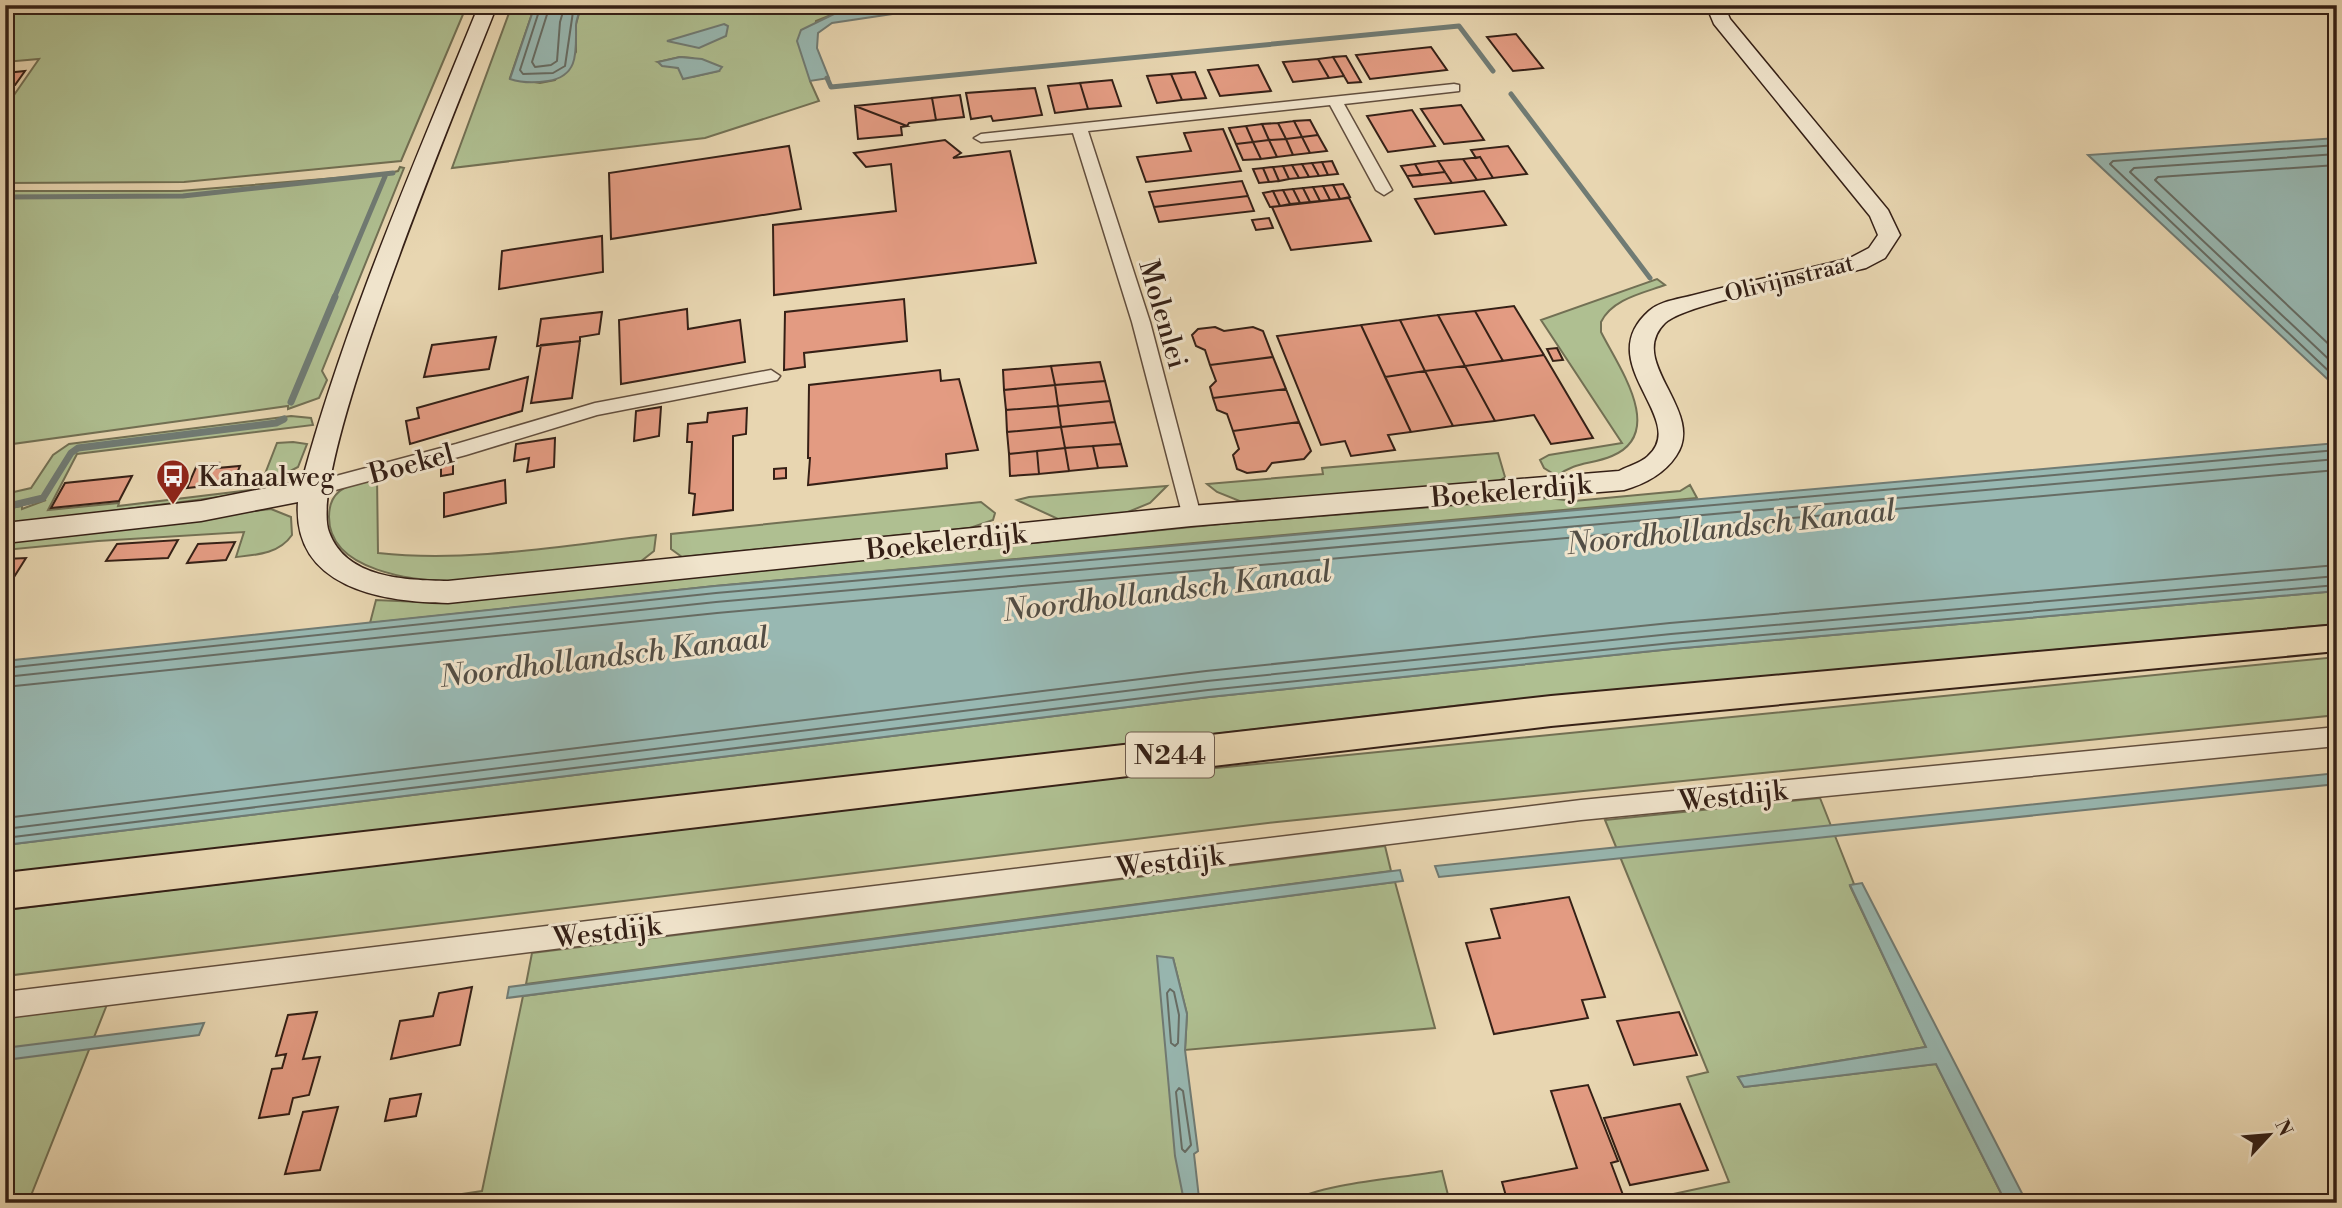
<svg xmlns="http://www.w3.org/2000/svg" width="2342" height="1208" font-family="'Libre Bodoni',serif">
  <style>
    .green { fill: #afbf91; stroke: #727054; stroke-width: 2; fill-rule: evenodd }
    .water { fill: #98b8b2; stroke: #707b74; stroke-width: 2 }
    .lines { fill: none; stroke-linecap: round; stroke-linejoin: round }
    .shore { stroke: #666c64; stroke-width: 2 }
    .stream-far1 { stroke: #707b74; stroke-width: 5 }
    .stream { stroke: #707b74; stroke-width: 7 }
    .building { fill: #e39b82; stroke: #352016; stroke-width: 2 }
    .street-casing { stroke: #624e3d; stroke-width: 3 }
    .secondary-casing { stroke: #352016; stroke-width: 3 }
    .primary-casing { stroke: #352016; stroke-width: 4 }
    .street { fill: #f0e4cc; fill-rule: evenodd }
    .secondary { fill: #f0e4cc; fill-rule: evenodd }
    .primary { fill: #e8d6b1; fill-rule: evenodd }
    .labels { text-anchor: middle; stroke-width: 6; stroke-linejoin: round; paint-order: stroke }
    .far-street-label { font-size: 23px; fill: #352016; stroke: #f0e4cc }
    .shield { fill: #f0e4cc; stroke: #6d5b4d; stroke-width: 2 }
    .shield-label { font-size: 26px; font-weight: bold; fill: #352016 }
    .street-label { font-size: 28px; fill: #352016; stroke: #f0e4cc }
    .poi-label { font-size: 28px; fill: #352016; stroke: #f0e4cc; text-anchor: start }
    .water-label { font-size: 30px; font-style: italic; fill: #534e45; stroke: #f0e4cc }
  </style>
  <rect width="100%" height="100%" fill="#e8d6b1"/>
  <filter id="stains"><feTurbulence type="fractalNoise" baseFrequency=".00286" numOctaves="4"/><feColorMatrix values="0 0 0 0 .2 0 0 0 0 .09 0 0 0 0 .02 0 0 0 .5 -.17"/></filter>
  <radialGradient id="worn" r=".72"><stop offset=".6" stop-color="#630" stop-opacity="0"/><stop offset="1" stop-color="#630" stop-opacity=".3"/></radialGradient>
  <path class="green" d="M5,5h462l-66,156 -217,21 -179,1v-75l34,-49 -34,3z
    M512,5h23l-25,73 30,5 15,-3 21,-28v-28l4,-14 37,-5h263l-44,8 -20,8 -6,60 9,20 -114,37 -253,30zM680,57l12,1 26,13 -26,6 -14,-9 -20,-6z
    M400,167l4,1 -82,203 5,9 -8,18 -31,11v-3l-283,39v-254h175l204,-17 14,-3z
    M1657,279l8,6c-22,8 -53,14 -64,37v10c17,34 66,101 11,124 -21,9 -36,5 -55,20l-13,-8 -4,-8 9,-5 73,-12 -81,-123z
    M291,416l20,2 2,7 -236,29 -29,56 71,-7 -1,3 133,-16 -1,3 -245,32v-16l17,-3v3l24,-9 -41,5v-11l26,-6 22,-33 16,-11z
    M293,442l14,2 -9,23 -19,10 -16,2 14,-36z
    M1498,453l7,24 -9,6 -254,19 -25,-10 -10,-8 116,-10 -1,-6z
    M377,476l1,77c92,10 187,-8 278,-18l-2,16 -14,11 -186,19c-38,0 -125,-9 -125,-64 0,-31 23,-32 48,-41z
    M1690,485l7,13 -982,88 -345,37 6,-23 65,3 790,-80 316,-25 27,3 106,-10z
    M1167,486l-17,17 -27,11 -65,5 -41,-19 12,-3z
    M981,502l14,11 -2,7 -23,8 -288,29 -11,-8v-15z
    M271,509l20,8 1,18c-13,19 -36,20 -56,22l8,-25 -146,9 -93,9v-9z
    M2337,591v33l-858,79 -1474,172v-30l1204,-148 463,-48z
    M2337,657v58l-1060,107 -1272,154v-66l1040,-125z
    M1820,798l34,86 -4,2 76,161 -188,30 6,10 192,-23 70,139h-364l-1,-2 88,-19 -42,-105 21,-5 -103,-252z
    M1385,846l6,25 -865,113 6,-31z
    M1395,882l40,146 -250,22 2,-36 -14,-56 10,238 16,2 1,5h-798l80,-12 41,-195z
    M108,1002l-80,201h-23v-187z
    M1442,1171l8,32h-163c40,-21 109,-24 155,-32z"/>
  <path class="water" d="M535,5h46c-1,7 -5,14 -5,21 0,26 3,50 -28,55 -13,2 -26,2 -38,-2z
    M880,5h73l-121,18 -14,10 -1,15 12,30 -19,3 -13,-40 4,-11 35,-17z
    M724,24l4,2 -2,10 -27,12 -32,-7z
    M680,57l22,2 20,8 -3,4 -36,8 -5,-11 -16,-2 -4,-4z
    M2337,138v250l-249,-233z
    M2337,443v148l-665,58 -463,48 -1204,148v-184l710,-75z
    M2337,773v11l-898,93 -4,-11z
    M1400,870l3,11 -896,117 2,-11z
    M1862,883l165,320h-21l-70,-139 -192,23 -6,-10 188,-30 -76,-162z
    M1157,956l16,2 14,56 -2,36 13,101 -4,3 5,44 -16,-2 -8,-40z
    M204,1023l-5,12 -194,25v-12z"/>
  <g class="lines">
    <path class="shore" d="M541,5l-21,65 3,4 30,-1 12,-7 9,-61
      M550,5l-18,57 3,5 16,-2 6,-4 3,-39 5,-17
      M2337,145l-224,16 -3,3 227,215
      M2337,154l-203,14 -4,4 207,195
      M2337,165l-179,12 -3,3 182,172
      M5,668l711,-75 1621,-143
      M5,677l711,-75 1621,-143
      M5,687l712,-74 1620,-143
      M5,818l1201,-147 464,-48 667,-58
      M5,829l1202,-148 464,-47 666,-58
      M5,838l1203,-148 464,-47 665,-58
      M1170,989l4,3 5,23 -1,28 -3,3 -4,-3 -4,-50z
      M1179,1088l4,3 8,54 -6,7 -3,-3 -6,-57z"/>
    <path class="stream-far1" d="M827,78l4,9 628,-61 34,45
      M1511,94l139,184
      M5,197l178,-1 210,-23
      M334,298l52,-124"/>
    <path class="stream" d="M291,402l44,-105
      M5,507l38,-9 28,-45 7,-5 198,-25 8,-4"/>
  </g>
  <path class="building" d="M1516,34l27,34 -30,3 -26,-34z
    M1431,47l16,23 -77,9 -14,-24z
    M1346,56l15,26 -13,1 -15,-26z
    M1333,57l11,19 -15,2 -11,-19z
    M1318,59l11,19 -36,4 -10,-20z
    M1258,65l13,26 -51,5 -12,-26z
    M25,71l-10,14 -10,1 1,-13z
    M1195,72l11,26 -24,2 -11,-26z
    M1171,74l11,26 -25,3 -10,-27z
    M1112,80l9,26 -33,3 -8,-26z
    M1080,83l8,26 -33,4 -7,-27z
    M1035,88l7,27 -49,6 -2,-5 -20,3 -5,-26z
    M960,95l4,22 -28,3 -4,-22z
    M932,98l4,22 -27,3 -2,3 -52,-20z
    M1461,105l23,35 -40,4 -23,-35z
    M855,106l52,20 -6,1 1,8 -44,4z
    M1412,110l23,36 -47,6 -21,-36z
    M1310,120l8,15 -16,2 -8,-16z
    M1294,121l8,16 -16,2 -8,-16z
    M1278,123l8,16 -17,1 -7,-16z
    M1262,124l7,16 -16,2 -7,-16z
    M1246,126l7,16 -17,2 -7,-16z
    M1223,129l18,42 -95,11 -9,-25 54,-6 -7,-18z
    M1318,135l9,16 -17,2 -8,-16z
    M1302,137l8,16 -17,2 -7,-16z
    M1286,139l7,16 -16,2 -8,-17z
    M945,140l16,13 -8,5 57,-7 26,112 -262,32 -1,-70 123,-14 -5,-47 -25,3 -12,-14z
    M1269,140l8,17 -16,2 -8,-17z
    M1253,142l8,17 -18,1 -7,-16z
    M789,146l12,63 -190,30 -2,-66z
    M1508,146l19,28 -34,4 -13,-21 -4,1 -5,-8z
    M1480,157l13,21 -16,2 -14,-21z
    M1463,159l14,21 -25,3 -14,-22z
    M1332,161l6,13 -10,1 -6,-13z
    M1438,161l7,11 -24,3 -6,-11z
    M1322,162l6,13 -9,1 -7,-13z
    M1312,163l7,13 -10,1 -7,-13z
    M1302,164l7,13 -10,1 -7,-13z
    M1415,164l6,11 -14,1 -6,-10z
    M1292,165l7,13 -10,1 -6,-13z
    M1283,166l6,13 -10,2 -6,-14z
    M1273,167l6,14 -10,1 -6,-14z
    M1263,168l6,14 -10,1 -6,-14z
    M1445,172l7,11 -39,4 -6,-11z
    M1242,181l6,15 -94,11 -5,-15z
    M1343,184l7,13 -10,2 -7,-14z
    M1333,185l7,14 -10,1 -7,-14z
    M1323,186l7,14 -10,1 -7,-14z
    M1313,187l7,14 -10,1 -7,-14z
    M1303,188l7,14 -10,1 -7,-14z
    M1293,189l7,14 -10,1 -7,-14z
    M1283,190l7,14 -10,2 -7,-15z
    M1273,191l7,15 -10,1 -7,-14z
    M1484,191l22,34 -71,9 -20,-35z
    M1248,196l6,15 -95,11 -5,-15z
    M1349,198l22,43 -80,9 -19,-43z
    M1269,218l4,10 -17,2 -4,-10z
    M602,236l1,36 -104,17 3,-38z
    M904,299l3,42 -103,12 1,14 -21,3 1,-58z
    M1514,306l30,49 -41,6 -28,-50z
    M687,309l1,20 52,-9 5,42 -124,22 -2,-64z
    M1475,311l28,50 -38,5 -27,-51z
    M602,312l-3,22 -19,3v4l-43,5 4,-27z
    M1438,315l27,51 -40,5 -25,-51z
    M1400,320l25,51 -40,6 -24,-52z
    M1361,325l50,107 -23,3 7,15 -44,6 -6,-15 -24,4 -44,-109z
    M1215,327l9,4 29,-4 10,4 10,26 -63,8 -5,-15 -9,-4 -4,-11 6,-6z
    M496,337l-7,32 -65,8 8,-32z
    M580,341l-8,57 -41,5 10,-58z
    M1557,348l6,12 -10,1 -6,-12z
    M1544,355l49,83 -42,6 -17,-29 -39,6 -30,-55z
    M1273,357l13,32 -73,9 -3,-11 6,-6 -6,-16z
    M1100,362l5,19 -50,4 -4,-19z
    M1051,366l4,19 -51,5 -1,-20z
    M1465,366l30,55 -42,5 -28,-55z
    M940,370l1,11 18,-2 19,71 -32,4 1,14 -139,17 2,-27h-2l1,-73z
    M1425,371l28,55 -42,6 -26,-55z
    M528,377l-6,34 -112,33 -4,-23 13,-3 -2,-10z
    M1105,381l5,20 -52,5 -3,-21z
    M1055,385l3,21 -52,4 -2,-20z
    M1286,389l13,33 -66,9 -6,-17 -10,-4 -4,-12z
    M1110,401l5,21 -54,5 -3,-21z
    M1058,406l3,21 -54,5 -1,-22z
    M661,407l-2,29 -25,5 2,-30z
    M747,408l-1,26 -13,2v74l-40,5 2,-21 -6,-1 3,-51h-5l1,-18 19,-2 1,-9z
    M1115,422l6,22 -56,4 -4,-21z
    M1299,422l12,29 -7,8 -32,4 -6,8 -19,2 -10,-4 -4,-14 6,-6 -6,-18z
    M1061,427l4,21 -56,6 -2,-22z
    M555,438l-1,29 -27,5 2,-14 -15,3 2,-17z
    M1121,444l6,22 -29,2 -5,-22z
    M1093,446l5,22 -29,3 -4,-23z
    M1065,448l4,23 -30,3 -2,-23z
    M1037,451l2,23 -29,2 -1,-22z
    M219,463l-2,5 23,-2 -7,17 -46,5 10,-23z
    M453,463v11l-12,2v-10z
    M786,468v10l-12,1v-10z
    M132,476l-13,25 -68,7 14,-25z
    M505,480l1,23 -62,14v-24z
    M178,540l-10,18 -62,3 11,-17z
    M235,542l-9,18 -39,3 11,-19z
    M26,558l-12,19 -9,1v-19z
    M1569,897l36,100 -23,3 6,18 -94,16 -28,-91 34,-5 -9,-29z
    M472,987l-12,58 -69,14 9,-38 33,-5 6,-23z
    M317,1012l-14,47 17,-2 -11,38 -16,3 -4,16 -30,4 13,-49 10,-1 4,-14 -10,2 12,-41z
    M1679,1012l18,43 -63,10 -17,-44z
    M1588,1085l30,76 -7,2 15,40h-118l-6,-21 75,-14 -26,-77z
    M421,1094l-5,22 -31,5 5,-22z
    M1680,1104l28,66 -78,15 -26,-67z
    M338,1107l-18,63 -35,4 18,-62z"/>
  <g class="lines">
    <g class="street-casing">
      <path id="street" d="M1454,84l5,1v6l-115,13 48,86 -8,5 -8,-5 -46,-85 -242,26 62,191 51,194 -3,5h-14l-52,-199 -59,-189 -92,9 -7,-4 7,-4z
        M771,370l9,6 -3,4 -180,35 -131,40 -153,41 -7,-2 -3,-5 3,-5 150,-40 139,-41z
        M2337,727v19l-756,74 -1576,198v-26l1576,-192z"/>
    </g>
    <g class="secondary-casing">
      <path id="secondary" d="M479,5h18c-32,83 -192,462 -168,527 17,47 77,48 119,49l743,-75 428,-35c9,-5 22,-8 29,-15 42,-37 -58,-93 1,-145 11,-10 30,-12 45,-16 51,-14 104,-23 156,-37l19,-10 9,-13 -8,-19 -156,-192 -8,-19h18l6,14 158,191 12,25 -15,23 -19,10c-38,10 -179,34 -201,55 -40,39 42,88 11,133 -12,18 -31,28 -52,34l-433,36 -743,77c-66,-1 -156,-15 -150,-101l-97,19 -196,22v-20l196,-22 101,-20c44,-163 113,-319 177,-476z"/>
    </g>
    <g class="primary-casing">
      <path id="primary" d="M2337,625v26l-786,75 -1546,183v-36l1546,-177z"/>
    </g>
    <use href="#street" class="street"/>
    <use href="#secondary" class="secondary"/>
    <use href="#primary" class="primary"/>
  </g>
  <defs>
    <g id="bus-pin" transform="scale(1.75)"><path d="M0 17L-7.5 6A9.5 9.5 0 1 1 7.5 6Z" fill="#8f2418" stroke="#f0e4cc"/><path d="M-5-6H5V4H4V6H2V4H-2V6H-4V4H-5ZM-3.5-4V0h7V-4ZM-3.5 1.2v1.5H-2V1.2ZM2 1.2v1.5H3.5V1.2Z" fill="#fff"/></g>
  </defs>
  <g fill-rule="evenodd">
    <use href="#bus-pin" x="173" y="476"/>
  </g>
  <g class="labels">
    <g class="far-street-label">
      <text transform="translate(1789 278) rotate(-14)" y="8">Olivijnstraat</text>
    </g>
    <rect class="shield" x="1126" y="732.5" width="88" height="45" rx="5"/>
    <g class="shield-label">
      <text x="1170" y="764">N244</text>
    </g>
    <g class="street-label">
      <text transform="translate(1164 314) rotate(74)" y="10">Molenlei</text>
      <text transform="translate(411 463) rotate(-15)" y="10">Boekel</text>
      <text transform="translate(1511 490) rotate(-5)" y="10">Boekelerdijk</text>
      <text transform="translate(946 541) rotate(-6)" y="10">Boekelerdijk</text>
      <text transform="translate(1733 795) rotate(-6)" y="10">Westdijk</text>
      <text transform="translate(1170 861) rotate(-7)" y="10">Westdijk</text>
      <text transform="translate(607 931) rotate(-7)" y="10">Westdijk</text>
    </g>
    <g class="poi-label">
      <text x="198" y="486">Kanaalweg</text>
    </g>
    <g class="water-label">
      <text transform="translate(1731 527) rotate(-6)" y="10">Noordhollandsch Kanaal</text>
      <text transform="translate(1167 591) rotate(-7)" y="10">Noordhollandsch Kanaal</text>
      <text transform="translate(604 657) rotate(-7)" y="10">Noordhollandsch Kanaal</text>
    </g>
  </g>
  <rect width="2342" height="1208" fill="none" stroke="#e8d6b1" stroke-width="28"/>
  <rect x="7" y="7" width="2328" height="1194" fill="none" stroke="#352016" stroke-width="3.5"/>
  <rect x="14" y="14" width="2314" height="1180" fill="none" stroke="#352016" stroke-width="2"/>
  <g transform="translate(2269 1135) rotate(64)" stroke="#f0e4cc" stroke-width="5" paint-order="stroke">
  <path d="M0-5L12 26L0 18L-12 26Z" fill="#352016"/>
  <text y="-10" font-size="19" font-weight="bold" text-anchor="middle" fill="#352016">N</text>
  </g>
  <rect width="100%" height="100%" filter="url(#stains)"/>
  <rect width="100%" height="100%" fill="url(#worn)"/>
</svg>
